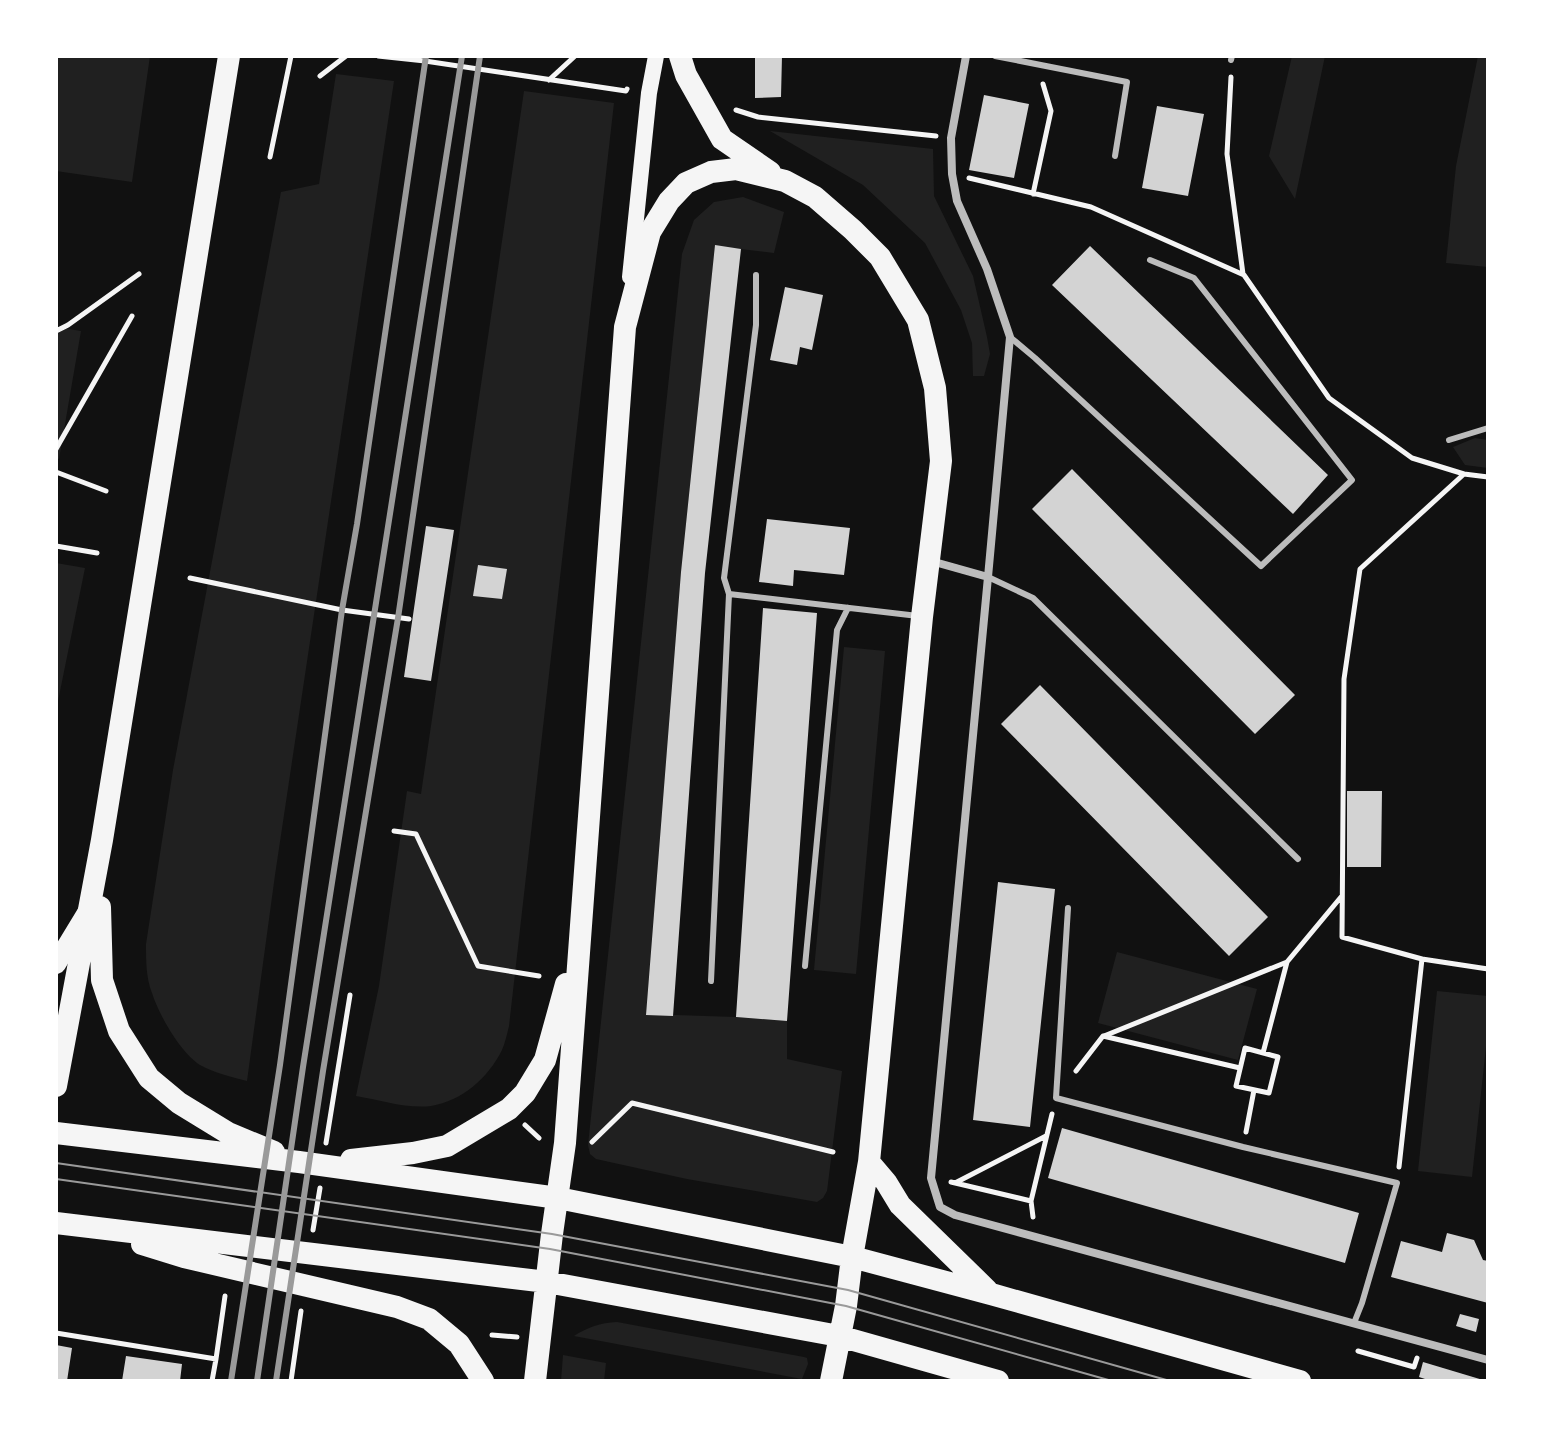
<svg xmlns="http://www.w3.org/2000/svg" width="1544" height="1437" font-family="Georgia,serif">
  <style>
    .green { fill: #202020 }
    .building { fill: #d3d3d3 }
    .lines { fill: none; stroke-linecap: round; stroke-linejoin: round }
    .path { stroke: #f5f5f5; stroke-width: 5 }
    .service { stroke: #bcbcbc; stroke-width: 6 }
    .minor { stroke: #bcbcbc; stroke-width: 8 }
    .secondary { stroke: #f5f5f5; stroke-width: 16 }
    .primary { stroke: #f5f5f5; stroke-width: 20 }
    .trunk { stroke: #f5f5f5; stroke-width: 22 }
    .tram { stroke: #9a9a9a; stroke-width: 2 }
    .rail { stroke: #9a9a9a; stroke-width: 6 }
  </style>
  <rect width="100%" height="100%" fill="#111"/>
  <path class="green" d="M56,56h94l-18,126 -76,-11z
    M1292,56h33l-30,143 -26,-43z
    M1478,56h10v211l-42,-4 10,-97z
    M336,74l58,7 -119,794 -28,206c-15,-4 -33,-8 -47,-16 -20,-13 -41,-50 -48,-72 -6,-15 -6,-33 -6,-49l27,-174 108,-578 38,-8z
    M524,91l90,12 -105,923c-2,8 -4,17 -7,24 -14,28 -40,51 -71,56 -24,3 -51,-6 -75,-10l23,-110 28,-195 14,3z
    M770,131l163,18 1,47 39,80 14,61 3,17 -6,22h-11l-1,-33 -11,-33 -36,-67 -62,-58z
    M743,197l41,15 -10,41 -59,-7 -34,326 -35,442 89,3 52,4v38l55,12 -15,120 -4,7 -6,4 -130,-23 -91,-20 -6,-5 -2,-9 94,-891 12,-34 20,-18z
    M56,327l25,4 -22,128 -3,-1z
    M1475,438l13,2v28l-23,-3 -12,-18z
    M56,563l29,5 -29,143z
    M844,647l41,4 -29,323 -42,-4z
    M1117,952l140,37 -19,71 -140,-37z
    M1437,991l51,5v32l-16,149 -54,-6z
    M617,1322l187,35 3,1 1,6 -6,15 -228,-43c14,-9 26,-13 43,-14z
    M563,1355l43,8 -2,18h-43z"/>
  <path class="building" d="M755,56h27l-1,41 -26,1z
    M984,95l45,9 -15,74 -45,-8z
    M1157,106l47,8 -16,82 -46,-8z
    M715,245l26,4 -36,324 -32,443 -27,-1 35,-443z
    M1090,246l238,229 -35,39 -241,-229z
    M785,287l38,8 -11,55 -12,-3 -3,18 -27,-5z
    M1072,469l223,226 -40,39 -223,-225z
    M767,519l83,9 -6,47 -50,-5 -1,16 -34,-4z
    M426,526l28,4 -23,151 -27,-4z
    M478,565l29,4 -5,30 -29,-3z
    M763,608l54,5 -30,408 -51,-4z
    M1040,685l228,232 -39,39 -228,-232z
    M1347,791h35l-1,76h-34z
    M998,882l57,7 -25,238 -57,-7z
    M1062,1128l297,85 -14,50 -297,-85z
    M1447,1233l27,7 9,20 5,1v42l-97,-26 10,-36 41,11z
    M1460,1314l19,5 -3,13 -20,-6z
    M56,1345l16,3 -5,33h-11z
    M126,1356l56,8 -2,17h-58z
    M1423,1362l60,18v1h-52l-12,-4z"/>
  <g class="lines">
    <path class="path" d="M378,56l47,5 201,30 1,-2
      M320,76l26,-20
      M1231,77l-4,77 16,120
      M549,80l26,-24
      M736,110l22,7 178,19
      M270,157l21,-101
      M969,178l122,29 153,68 85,123 83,60 52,16
      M1033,194l18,-83 -8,-27
      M56,331l12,-6 71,-51
      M56,449l76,-133
      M56,472l50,19
      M56,546l41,7
      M190,578l152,32 67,9
      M394,831l22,3 62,132 61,10
      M1422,959l-80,-22 2,-258 16,-110 104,-95 24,3
      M1104,1036l183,-74
      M1245,1048l33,9 -9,36 -33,-7z
      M1263,1053l24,-91 54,-65
      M1076,1071l27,-35 137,32
      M525,1125l14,13
      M1246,1132l8,-42
      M592,1142l40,-39 201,49
      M326,1143l24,-148
      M1399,1167l23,-208 66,10
      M951,1182l80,19
      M955,1183l91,-47
      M1033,1217l-2,-16 21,-87
      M313,1230l7,-42
      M56,1333l160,26 -4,22
      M492,1335l25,2
      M1358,1351l56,16 3,-9
      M216,1359l9,-63
      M291,1381l10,-70"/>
    <path class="service" d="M995,56l132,26 -12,74
      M1231,60l1,-4
      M1010,337l25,21 226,208 91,-86 -158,-202 -44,-18
      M1449,440l39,-12
      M988,577l45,21 265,261
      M729,594l-5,-16 32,-253v-50
      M1068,908l-12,190 187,49 154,36 -35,120 -8,20
      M805,966l32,-336 11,-22
      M711,981l18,-387 189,22"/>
    <path class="minor" d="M966,56l-15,82 1,36 5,27 30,68 23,68 -22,240
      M931,561l57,16 -57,601 9,29 15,8 533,145"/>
    <path class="secondary" d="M630,277l19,-184 7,-37"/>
    <path class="primary" d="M56,964l31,-51"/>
    <path class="trunk" d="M680,56l6,19 36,64 48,33
      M100,907l2,73 17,51 30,47 30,25 49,30 46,19
      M56,1086l46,-246 127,-784
      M56,1133l243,29 259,36 294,59 139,37 309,87
      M351,1160l62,-7 34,-7 62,-37 16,-16 20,-33 21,-76
      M869,1162l17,20 14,23 87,85
      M56,1223l491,59 292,54 159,45
      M142,1244l42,13 213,50 32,12 30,25 24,37
      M535,1381l17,-147 13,-91 60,-816 25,-95 19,-31 17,-18 25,-11 25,-3 49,12 30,16 38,33 27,27 38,63 17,68 6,73 -19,156 -53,545 -17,95 -6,49 -15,75"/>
    <path class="tram" d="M56,1163l496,71 296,56 322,91
      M56,1179l494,70 296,57 266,75"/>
    <path class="rail" d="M231,1381l49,-316 62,-455 15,-86 69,-468
      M257,1381l46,-314 159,-1011
      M276,1381l47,-310 75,-453 82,-562"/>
  </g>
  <rect width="1544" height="1437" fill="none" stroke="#ffffff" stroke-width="116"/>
</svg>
